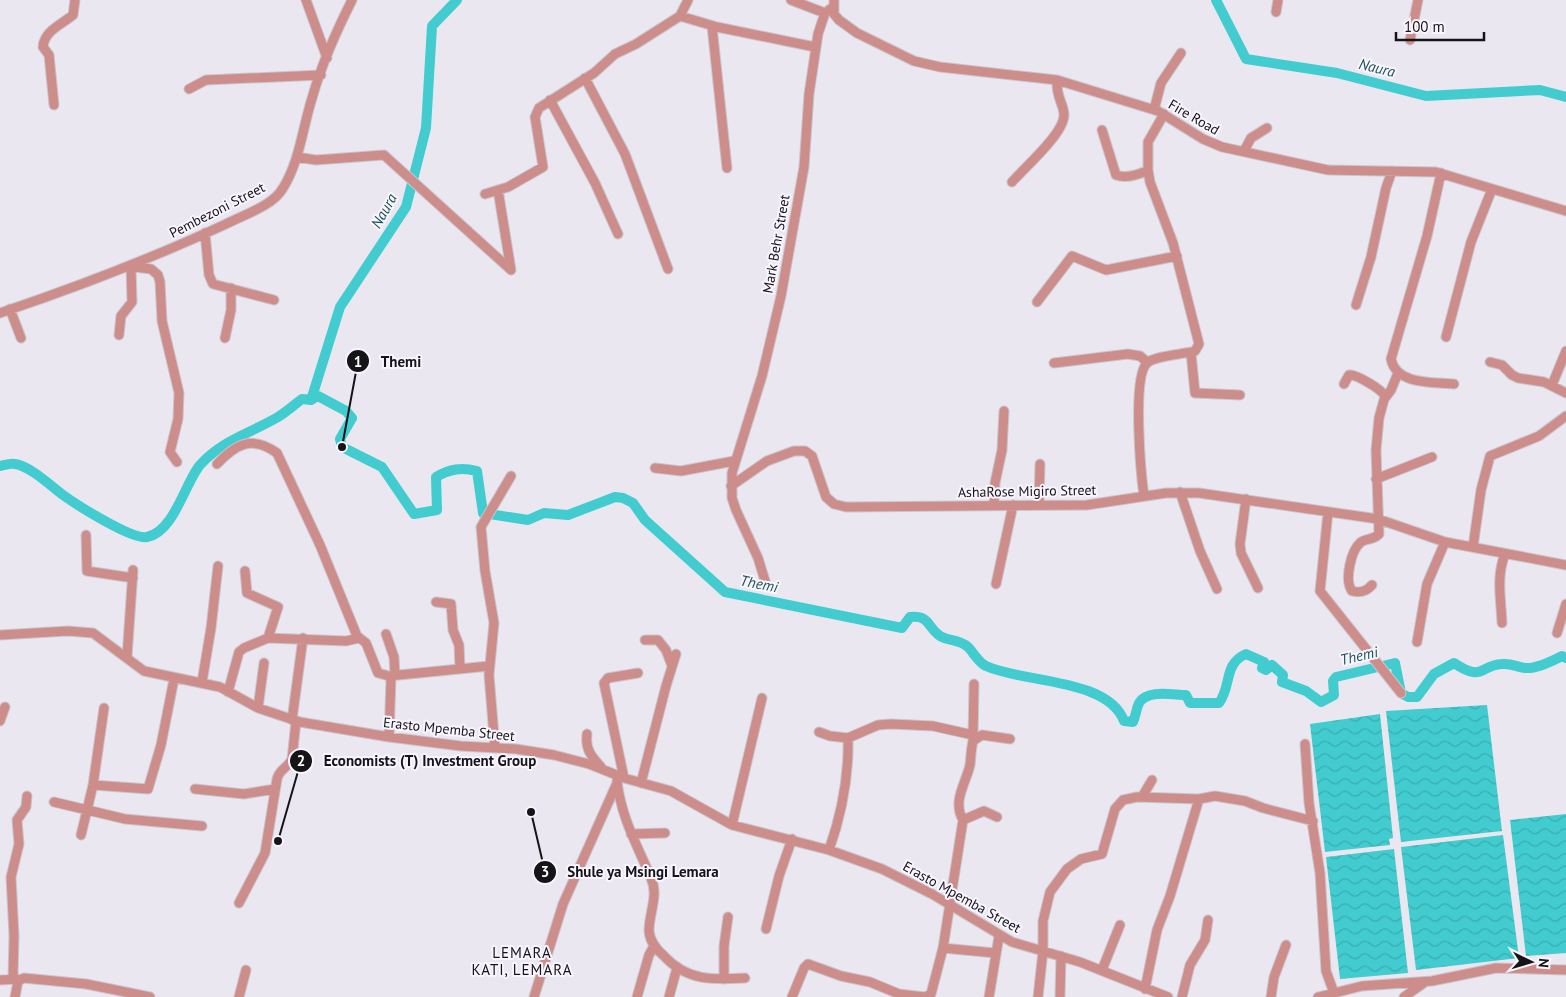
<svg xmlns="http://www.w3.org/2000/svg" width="1566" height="997" font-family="'PT Sans',sans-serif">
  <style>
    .water { fill: url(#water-waves) }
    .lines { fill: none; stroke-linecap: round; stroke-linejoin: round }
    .river { stroke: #42cccf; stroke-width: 10 }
    .minor-casing { stroke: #c9c5cd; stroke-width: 11 }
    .minor { stroke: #cd8d8a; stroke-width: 9 }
    .labels { text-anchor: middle; stroke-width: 4; stroke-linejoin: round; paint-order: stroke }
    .street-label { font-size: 14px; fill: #151417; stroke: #f9f5fe }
    .water-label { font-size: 15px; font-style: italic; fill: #185253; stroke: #f9f5fe }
    .neighbourhood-label { font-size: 15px; letter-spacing: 1px; fill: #151417; stroke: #f9f5fe }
    .leader { fill: none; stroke: #151417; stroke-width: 2 }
    .callout-dot { fill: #151417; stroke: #f9f5fe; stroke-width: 2 }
    .mark-label { font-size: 15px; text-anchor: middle; font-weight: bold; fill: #fff }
    .callout-label { font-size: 15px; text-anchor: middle; font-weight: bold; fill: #151417; stroke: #f9f5fe; stroke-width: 4; stroke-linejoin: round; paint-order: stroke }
  </style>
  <defs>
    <pattern id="water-waves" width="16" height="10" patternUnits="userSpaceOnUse" patternTransform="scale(1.25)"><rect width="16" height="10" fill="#42cccf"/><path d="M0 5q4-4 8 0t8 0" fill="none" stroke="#39aeb1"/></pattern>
  </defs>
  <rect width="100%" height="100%" fill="#ebe7f0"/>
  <path class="water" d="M1487,705l15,126 -101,11 -15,-131z
    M1380,714l13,124 -4,1 1,6 -65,7 -15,-128z
    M1566,814v139l-40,3 -16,-136z
    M1503,835l16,123 -103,12 -15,-123z
    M1394,849l14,124 -68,6 -14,-122z"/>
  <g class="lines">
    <path class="river" d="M1216,0l30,59 91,14 89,23 114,-6 26,7
      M311,400l29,-93 66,-100 20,-79 6,-102 25,-26
      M0,466c5,-1 11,-3 15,-2 15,2 36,22 48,31 14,10 69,45 84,42 27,-5 38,-54 53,-72 22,-25 51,-32 78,-48 8,-5 16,-12 24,-18l9,1 7,-4 28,15 6,7 -12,21 2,8 40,20 32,47 23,-4 -1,-33c14,-8 25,-10 41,-6l6,42 45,7 16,-7 24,2 47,-18 8,1 10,5 12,17 80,72 177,36 8,-11c20,-2 17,10 30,19 8,5 19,3 28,11 6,6 10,15 18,19 37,17 122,12 138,55l9,1c3,-6 3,-13 6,-19 8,-14 34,-8 47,-8l4,8h29c13,-17 4,-39 27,-49l18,8 -2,6 4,2 6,-5 11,10 -1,7 24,9 15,11 13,-7 -1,-14 3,-4 59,-14 6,30 7,4h9l17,-23 20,-11c30,20 25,2 48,1 10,-1 14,3 23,4 12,1 27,-7 37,-12l4,2"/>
    <g class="minor-casing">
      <path id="minor" d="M306,0l21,58
        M791,0l34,13
        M834,0v14l5,6 18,13 57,28 26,6 117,13 101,31 45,28 19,8 106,23 108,2 130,39
        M1276,12l2,-12
        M680,16l37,11 98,20
        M712,26l15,142
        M1410,40l8,-40
        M585,78l40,76 43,115
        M189,89l17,-9 115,-5
        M550,100l45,83 23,51
        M54,105l-5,-50 -6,-8c1,-16 19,-23 30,-32l2,-15
        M1154,110l7,-27 20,-30
        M1102,130l14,45c11,4 22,0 32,-5
        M1244,151l7,-13 16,-10
        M297,157l19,3 68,-5 127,115
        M1441,173l-14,63 -36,123c5,26 42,23 63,25
        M1012,182c12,-14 53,-49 52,-68 -1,-12 -8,-16 -7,-34
        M498,190l13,80
        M485,194l23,-7 35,-20 -8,-50 4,-9 55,-35 21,-19 21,-10 44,-28 8,-16
        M205,233l4,42 4,9 61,16
        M134,267l17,2 7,6 2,7 2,39 17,72 -1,26 -8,33 7,10
        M1037,302l35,-46 34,14 71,-14
        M1356,305l15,-48 15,-69 6,-17
        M10,309l11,29
        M0,313c77,-26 153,-55 226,-89 17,-9 47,-18 57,-36 17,-27 20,-63 30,-93 9,-32 24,-65 39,-95
        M119,335l2,-19 11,-14 -1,-34
        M1446,337l25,-95 21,-53
        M225,338l6,-28v-22
        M1191,353l4,40 45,2
        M1490,362l12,3 10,10 6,3 26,4 22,11
        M1054,363l74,-9 12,2 7,6
        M1344,384l5,-9c8,-1 33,15 36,21l-6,22 -3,32 3,84c-5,6 -12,4 -18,8 -10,8 -17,38 -9,49 8,2 14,1 20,-6
        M1552,385l14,-34
        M1385,398l6,-8 7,-17
        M217,464c19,-20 35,-29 60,-11l43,92 37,91 9,7 12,30 11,3 2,3 -2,58
        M655,468l26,3 53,-10
        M1376,479l56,-22
        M731,486l36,-25 27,-10h11l7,5 14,41 8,7 12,3 241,-2 79,-12h33l179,26 67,23 121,23
        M1180,492l20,59 17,38
        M1144,496c-3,-21 -12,-119 3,-133 7,-7 38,-9 48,-12l4,-7 -26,-101 -23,-61 -2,-12v-28l16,-28
        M1246,499l-6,45 1,9 17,35
        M1039,504l1,-40
        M994,505l1,-22 7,-33 2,-39
        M1328,512l-8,79 81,102
        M86,535l1,36 46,7
        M1473,547l8,-57 9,-34 49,-20 27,-20
        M245,571l2,22 31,14 -10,31
        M766,584l-8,-26 -22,-48 -4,-12v-25l30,-97 19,-80 23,-129 5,-73 9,-60 7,-21 8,-6
        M996,584l17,-79
        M436,602l15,2 2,26 6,15 1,23
        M1502,623c-1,-24 -6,-46 3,-69
        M1557,633l9,-29
        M386,634l8,23 1,18
        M0,635l68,-4 25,2 51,38 76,16 38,21 42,14 89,15 72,9 55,3 38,6 35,9 35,14 47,13 61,34 97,25 53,19 50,25 80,48 68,20 88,35
        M645,640h13l8,10 6,16
        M1417,642l10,-58 18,-42
        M127,657l6,-87
        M389,676l100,-10
        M202,682l9,-54 7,-62
        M228,692l11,-40 5,-4 24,-10 78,3 13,-3
        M258,708l6,-45
        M292,720l11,-82
        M0,721l5,-14
        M819,732l11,4 18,2 30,-13 13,-1 42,2 40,9
        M587,734c-2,15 4,22 14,33
        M973,739l1,-55
        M1305,744l4,59 11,70 6,98 8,22
        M495,748l-6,-73 5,-52 -9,-52 -4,-44 30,-51
        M624,778l-20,-95 4,-5 30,-5
        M617,781c4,36 20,64 34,97 8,18 -2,34 -2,53 1,11 7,18 15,25 23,25 49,24 81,22
        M641,783l25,-97 10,-32
        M93,785l55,4 13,-44 13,-66
        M195,789l49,5 31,-5
        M1142,797l10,-17
        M54,802l71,17 77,7
        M963,820l21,-9 13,6
        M732,825l30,-127
        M631,834l34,-1
        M81,835l12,-50 11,-77
        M829,850c13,-37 20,-73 19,-112
        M239,903l26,-50 12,-74c2,-10 11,-11 15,-20l4,-38
        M766,929l13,-53 13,-37
        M943,948l52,5
        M1102,970l18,-45
        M13,978l1,-42 -3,-59 8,-33 -2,-24 9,-13 1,-11
        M724,979v-33l4,-29
        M0,980l17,-1
        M1145,989l12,-59 13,-34 29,-97
        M15,997l3,-16 6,-3 62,6 64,13
        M239,997l7,-27
        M534,997l29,-93 54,-121
        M637,997l12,-42 5,-9
        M669,997l8,-29
        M792,997l12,-29 4,-4 33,12 29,6 29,12 26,3 6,-3 12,-46 20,-128c-11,-19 3,-37 7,-55 1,-8 1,-16 3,-24l9,-6 28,4
        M989,997l10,-61
        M1038,997l5,-46v-30l7,-29 17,-23 14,-10 21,-5 13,-45 8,-9 14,-3 62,2 16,-3 30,5 18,7 50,13
        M1060,997l1,-41
        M1182,997l8,-32 15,-25 3,-20
        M1271,997l3,-20 12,-32
        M1318,997l44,-11 70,-5 64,-13 70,2
        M1404,997l21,-15"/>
    </g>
    <use href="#minor" class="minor"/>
  </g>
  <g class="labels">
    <g class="street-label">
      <text transform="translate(1194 117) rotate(30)" y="5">Fire Road</text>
      <text transform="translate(217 210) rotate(-27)" y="5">Pembezoni Street</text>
      <text transform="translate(776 244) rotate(-80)" y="5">Mark Behr Street</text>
      <text transform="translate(1027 491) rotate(-1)" y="5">AshaRose Migiro Street</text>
      <text transform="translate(449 729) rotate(6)" y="5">Erasto Mpemba Street</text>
      <text transform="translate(962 897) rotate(29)" y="5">Erasto Mpemba Street</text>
    </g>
    <g class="water-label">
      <text transform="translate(1377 68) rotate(14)" y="5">Naura</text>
      <text transform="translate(384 211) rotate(-61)" y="5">Naura</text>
      <text transform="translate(759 584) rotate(11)" y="5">Themi</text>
      <text transform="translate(1359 656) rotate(-13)" y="5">Themi</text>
    </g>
    <g class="neighbourhood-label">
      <text x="522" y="958">LEMARA<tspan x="522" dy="17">KATI, LEMARA</tspan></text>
    </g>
  </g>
  <path class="leader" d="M342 447L358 361M278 841L301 761M531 812L545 872"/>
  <g class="callout-dot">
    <circle cx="342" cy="447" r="5"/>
    <circle cx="278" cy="841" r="5"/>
    <circle cx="531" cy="812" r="5"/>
    <circle cx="358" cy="361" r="12"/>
    <circle cx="301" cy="761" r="12"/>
    <circle cx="545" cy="872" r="12"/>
  </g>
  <g class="mark-label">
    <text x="358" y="367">1</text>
    <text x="301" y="766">2</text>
    <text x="545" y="877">3</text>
  </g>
  <g class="callout-label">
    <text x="401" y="367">Themi</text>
    <text x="430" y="766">Economists (T) Investment Group</text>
    <text x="643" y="877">Shule ya Msingi Lemara</text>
  </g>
  <g transform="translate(1531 962) rotate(95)" stroke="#f9f5fe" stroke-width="4" paint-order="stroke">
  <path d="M0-4L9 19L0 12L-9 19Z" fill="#151417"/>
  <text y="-8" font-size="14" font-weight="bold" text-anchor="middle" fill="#151417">N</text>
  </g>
  <path d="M1396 32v8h88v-8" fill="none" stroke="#151417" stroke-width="2.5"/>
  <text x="1404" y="32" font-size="15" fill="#151417" stroke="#f9f5fe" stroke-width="4" paint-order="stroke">100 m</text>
</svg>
